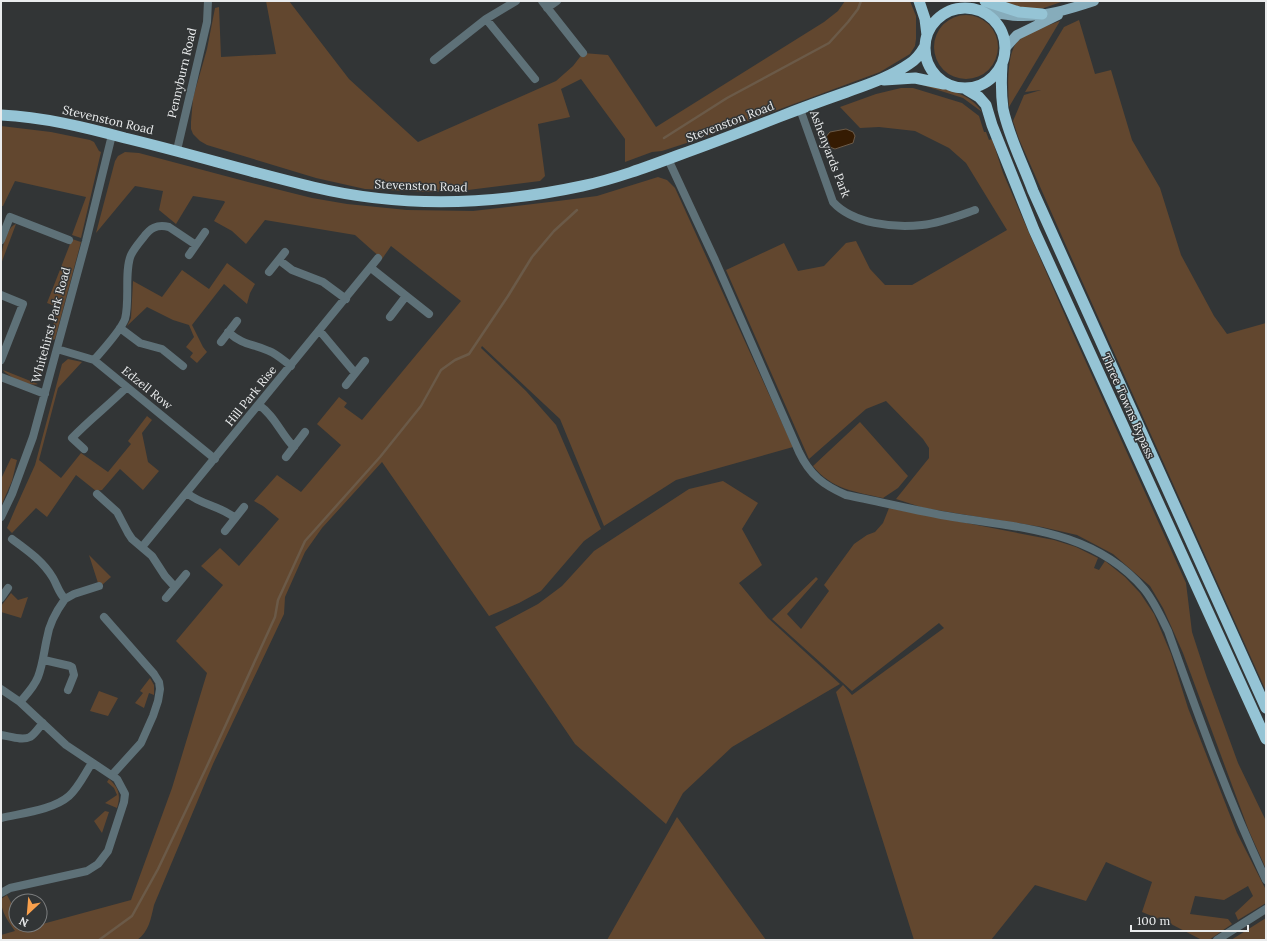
<svg xmlns="http://www.w3.org/2000/svg" width="1267" height="941" font-family="Lora,serif">
  <style>
    .green { fill: #62472f }
    .water { fill: #351b02; stroke: #6b5a48 }
    .lines { fill: none; stroke-linecap: round; stroke-linejoin: round }
    .stream { stroke: #6b5a48; stroke-width: 2.5 }
    .minor { stroke: #5e7178; stroke-width: 8 }
    .major { stroke: #86acbb; stroke-width: 10 }
    .highway { stroke: #95c4d5; stroke-width: 11 }
    .labels { text-anchor: middle; stroke-width: 3; stroke-linejoin: round; paint-order: stroke }
    .street-label { font-size: 12px; fill: #eaeced; stroke: #323536 }
  </style>
  <rect width="100%" height="100%" fill="#323536"/>
  <path class="green" d="M266,1h23l60,78 69,63 138,-61 17,-15 10,-13 25,2 48,72 168,-105 14,-11 7,-10h65l6,15v23l-1,7 -5,8 -30,18 -181,67 -37,12 -10,1 -27,10v-23l-44,-60 -20,10 9,28 -32,7 7,52 -5,5 -72,9 -37,2 -66,-3 -49,-11 -109,-33 -7,-4 -7,-7 -2,-5v-7l2,-24 14,-49 8,-41 4,-1 2,50 55,-3z
    M996,1h68l-20,7 -15,2z
    M934 47a32 32 0 1 1 64 0a32 32 0 1 1-64 0Z
    M1079,20l16,54 16,-4 21,70 28,48 21,67 33,61 13,18 39,-11v368l-202,-450 -45,-102 -6,-18 11,-26 17,-5 -16,2 39,-65z
    M1060,21l-51,86c-1,-16 -3,-54 9,-66 7,-8 31,-16 42,-20z
    M919,84c22,4 50,7 63,28l-19,-14z
    M901,88h12l49,15 17,13 5,16h2l3,8 3,-1 11,34 67,154 116,256 6,49 15,46 31,85 28,58v48l-17,-38 -66,-178 -20,-45 -13,-22 -37,-32 -36,-19 -35,-8 -118,-19 -28,-9 33,-41v-10l-6,-9 -37,-38 -20,8 -57,50 -83,-189 58,-27 14,28 26,-5 22,-23 10,-2 14,28 15,16h27l95,-55 -41,-67 -17,-15 -34,-17 -36,-4 -19,1 -20,-21 36,-13z
    M1,126l50,6 39,8 4,2 5,9 2,1 -20,86 -9,-3 14,-38 -71,-16 -12,25h-2z
    M125,152l14,1 109,29 64,16 35,6 60,6 66,1 85,-10 39,-5 61,-19 9,3 8,8 118,259 -117,33 -72,46 -44,-107 -78,-73 -1,2 45,43 30,34 45,104 -17,12 -43,50 -22,12 -30,13 -107,-154 -60,66 -17,24 -20,45 -1,17 -71,150 -59,141c-3,13 -5,27 -17,35h-136v-5l14,-4c-7,-10 -14,-19 -14,-32l6,-4 9,17v13h6l2,4 107,-29 41,-112 35,-115 -31,-32 47,-56 -22,-19 19,-18 19,18 40,-47 -16,-13 -9,-5 23,-26 24,17 40,-47 -24,-21 22,-27 8,6 -3,4 18,13 99,-119 -70,-55 -9,13 -27,-24 -90,-15 -19,24 -14,-13 -18,-10 11,-19 -1,-1 -31,-5 -17,28 -17,-14 4,-19 -28,-5 -39,47 19,-72 3,-5z
    M16,224l-15,40c0,-11 4,-36 15,-40z
    M72,239l9,3 -26,97 -5,2c-3,12 -4,34 -17,37l20,-52 5,-19 -11,-4z
    M227,263l28,21 -5,9 -3,11 -23,-20 -32,41 11,22 4,5 -10,11 -7,-6 3,-4 -7,-6 8,-10 -5,-12 -16,-5 -26,-13 -20,19 4,-8 2,-37 29,16 20,-27 27,19z
    M68,359l14,3 -24,26 -19,72 22,18 20,-25 27,19 23,-28 -3,-3 19,-25 5,4 -10,13 6,29 11,9 -16,19 -23,-21 -18,21 -6,1 -20,-16 -29,42 -11,-9 -24,25 -5,-5 9,-21 19,-42 27,-101z
    M3,370l35,14c-8,3 -30,-7 -35,-14z
    M860,422l48,54 -10,12 -15,10c-27,-6 -52,-9 -70,-32z
    M11,458l6,2 -5,21 -11,25v-30l1,1z
    M723,481l35,22 -16,26 20,36 -23,18 29,35 72,66 -108,63 -49,46 -17,31 -91,-80 -80,-117 43,-23 24,-18 32,-35 95,-62z
    M889,508l165,32 22,7 22,11 -4,10 5,2 6,-9 20,16 15,16 14,21 17,40 17,54 49,125 29,57v13l-28,17 -3,-7 18,-17 -5,-10 -24,14 -29,-4 -5,18 38,5 4,5 -23,16h-7l-33,-17 -27,-11 10,-30 -46,-20 -20,39 -51,-16 -44,55h-77l-78,-248 7,-7 9,10 92,-67 -5,-5 -87,68 -80,-72 44,-42 2,2 -31,35 14,15 28,-38 -5,-6 30,-41 13,-9 8,-3 8,-9z
    M89,555l22,22 -9,8 -4,-2z
    M11,593l7,7 10,-3 -7,21 -20,-6v-6z
    M150,678l4,7v10l-5,-2 -5,15 -9,-5 8,-10 -3,-2z
    M99,691l19,7 -10,18 -18,-5z
    M109,779c10,9 12,16 8,29l-12,-5 12,-8 -3,-7 -7,-6z
    M105,811l4,1 -7,21 -8,-12z
    M677,817l89,123h-159z
    M1266,918v22h-35z"/>
  <path class="water" d="M846,129l7,3 2,4 -2,7 -18,6 -8,-3 -2,-8 5,-6z"/>
  <g class="lines">
    <path class="stream" d="M664,138l63,-40 102,-55 19,-21 10,-13 3,-8
      M99,940l33,-24 26,-47 49,-103 68,-149 3,-17 27,-59 75,-84 41,-51 20,-36 14,-10 14,-6 39,-58 24,-39 22,-26 23,-21"/>
    <path class="minor" d="M542,1l41,52
      M547,8l10,-7
      M486,19l49,60
      M434,60l52,-41 30,-18
      M800,109l33,93c20,22 61,26 89,23 19,-2 36,-9 53,-15
      M177,150l30,-128 1,-21
      M668,159l47,101 84,192c11,23 24,33 47,43 36,7 71,16 107,22 69,11 142,14 191,72 10,12 17,28 24,42 30,84 60,168 98,249
      M1,240l9,-23 59,23
      M189,255l16,-23
      M279,260l13,10 31,12 23,17
      M371,268l58,46
      M269,272l16,-20
      M1,295l22,9 -22,56
      M390,317l16,-21
      M120,328l20,15 22,6 21,17
      M319,330l36,43
      M228,332c16,14 24,11 41,19 8,3 15,10 22,15
      M221,342l16,-21
      M57,349l37,11 121,99
      M94,360c8,-9 27,-30 31,-41 5,-18 -1,-48 6,-64 3,-6 8,-12 12,-17 7,-10 14,-14 26,-11l27,18
      M1,377l44,17
      M346,385l19,-24
      M259,405c16,11 22,29 35,42
      M84,449l-12,-11c17,-18 37,-33 55,-51
      M286,457l19,-25
      M187,493c14,12 34,13 48,25
      M97,494l20,18 11,21 4,6 20,17 13,20 10,11
      M1,517l11,-23 21,-57 53,-196 26,-106
      M225,531l19,-24
      M12,539c15,11 31,22 41,39 4,7 6,15 12,21 -8,11 -16,25 -18,39 -3,13 -4,26 -9,39 -4,10 -11,17 -18,25
      M142,547l236,-289
      M1,598l7,-10
      M166,598l20,-24
      M65,599l9,-5 25,-8
      M104,617l50,57 5,8 1,7 -2,12 -5,15 -12,27 -29,32
      M44,660l26,6 2,1 2,8 -6,15
      M1,689l19,13 46,43 51,34 8,15 -1,8 -16,49 -10,13 -11,7 -77,17 -9,5
      M1,735c8,1 21,6 29,2 5,-3 9,-10 13,-14
      M1,818c21,-5 52,-8 68,-22 10,-9 16,-23 23,-33
      M1217,940l49,-31"/>
    <path class="major" d="M980,10c12,2 26,6 39,6 25,1 51,-7 75,-15
      M1006,47l11,-12 41,-20"/>
    <path class="highway" d="M919,1l6,18 2,16
      M985,1l34,11 23,2
      M925 48a40 40 0 1 1 80 0a40 40 0 1 1-80 0Z
      M1002,65c-1,15 -1,29 1,44 6,28 20,55 30,82l233,517
      M884,80l31,-2 29,6
      M964,88l15,9 7,8 6,20 42,105 232,509
      M1,115c42,2 83,12 124,23 63,15 125,34 188,49 88,21 181,18 269,-1 33,-7 65,-19 97,-31 34,-12 67,-25 100,-38 23,-9 45,-17 68,-25 22,-8 43,-15 62,-28 7,-4 12,-11 16,-18"/>
  </g>
  <g class="labels">
    <g class="street-label">
      <text transform="translate(182 73) rotate(-77)" y="4">Pennyburn Road</text>
      <text transform="translate(108 120) rotate(13)" y="4">Stevenston Road</text>
      <text transform="translate(730 122) rotate(-21)" y="4">Stevenston Road</text>
      <text transform="translate(830 154) rotate(69)" y="4">Ashenyards Park</text>
      <text transform="translate(421 186) rotate(2)" y="4">Stevenston Road</text>
      <text transform="translate(51 325) rotate(-75)" y="4">Whitehirst Park Road</text>
      <text transform="translate(147 388) rotate(39)" y="4">Edzell Row</text>
      <text transform="translate(251 396) rotate(-51)" y="4">Hill Park Rise</text>
      <text transform="translate(1128 406) rotate(66)" y="4">Three Towns Bypass</text>
    </g>
  </g>
  <rect width="1267" height="941" fill="none" stroke="#eaeced" stroke-width="4"/>
  <g transform="translate(28 913) rotate(206)"><circle r="19" fill="#323536" stroke="#7c7e7f"/>
  <path d="M0-3L7 15L0 10L-7 15Z" fill="#f9a04c"/>
  <text y="-6" font-size="11" font-weight="bold" text-anchor="middle" fill="#eaeced">N</text>
  </g>
  <path d="M1131 925v6h117v-6" fill="none" stroke="#eaeced" stroke-width="2"/>
  <text x="1137" y="925" font-size="12" fill="#eaeced" stroke="#323536" stroke-width="3" paint-order="stroke">100 m</text>
</svg>
